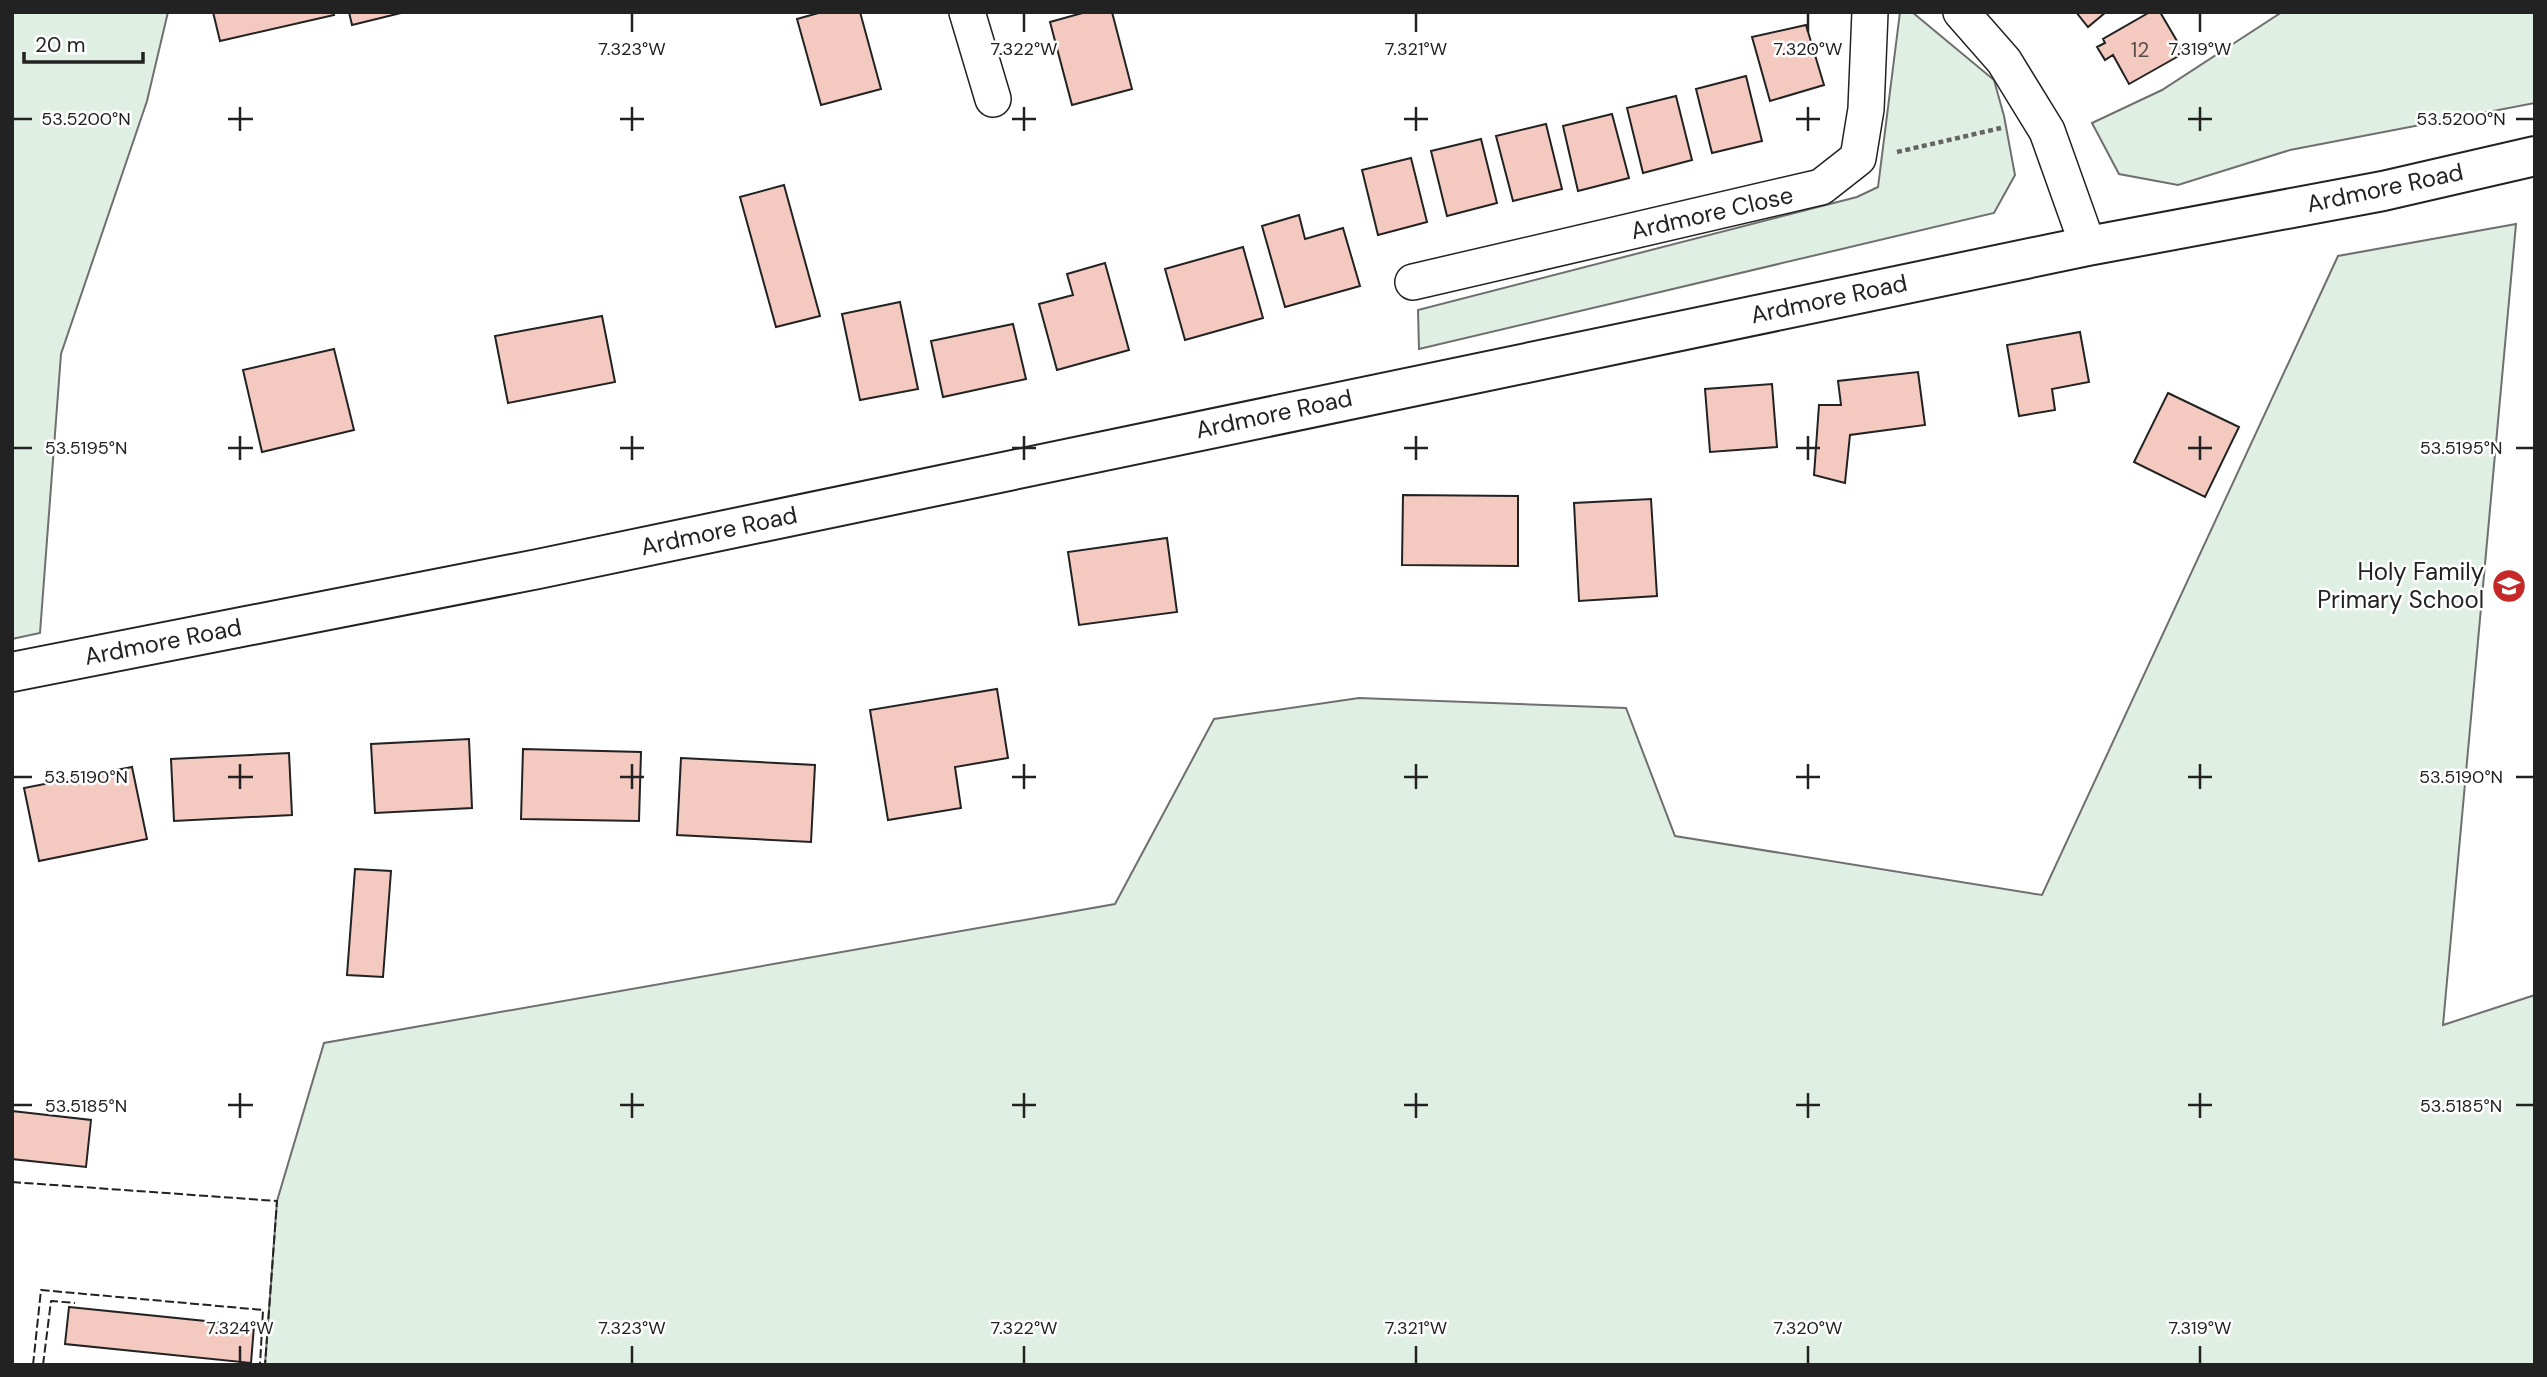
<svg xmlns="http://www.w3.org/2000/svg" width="2547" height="1377" font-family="'DM Sans',sans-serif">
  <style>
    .green { fill: #e0efe3; stroke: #6f6f6f; stroke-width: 2 }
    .building { fill: #f3c9c0; stroke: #222; stroke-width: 2 }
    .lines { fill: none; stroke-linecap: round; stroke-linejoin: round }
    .minor-casing { stroke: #222; stroke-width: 38 }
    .tertiary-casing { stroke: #222; stroke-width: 42 }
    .path { stroke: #646464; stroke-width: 4.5; stroke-dasharray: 5 3.5; stroke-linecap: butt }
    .minor { stroke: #fff; stroke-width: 35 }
    .tertiary { stroke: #fff; stroke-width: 38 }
    .fence { stroke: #222; stroke-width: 2; stroke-dasharray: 9 3.5; stroke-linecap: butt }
    .ticks { fill: none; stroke: #222; stroke-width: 2.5 }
    .labels { text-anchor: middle; stroke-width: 5; stroke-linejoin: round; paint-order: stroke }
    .number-label { font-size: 21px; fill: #564c4a }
    .street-label { font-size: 24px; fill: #222; stroke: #fff }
    .poi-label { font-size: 24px; fill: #222; stroke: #fff; text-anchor: end }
    .ticks-label { font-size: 18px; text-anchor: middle; fill: #222; stroke: #fff; stroke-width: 5; stroke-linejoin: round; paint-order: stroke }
  </style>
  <rect width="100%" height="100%" fill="#fff"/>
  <path class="green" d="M12,12h156l-21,89 -86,253 -21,279 -28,6z
    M1900,12h12l82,68 10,36 11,59 -21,38 -575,136 -1,-39 439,-113 21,-10z
    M2282,12h253v91l-245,47 -112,35 -59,-11 -27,-51 70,-33z
    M2516,224l-73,801 92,-30v370h-2270l12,-164 47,-158 791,-139 99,-185 145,-21 267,10 49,128 367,59 296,-639z"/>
  <path class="building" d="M213,12h120l1,3 -114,26z
    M349,12h56l-53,13z
    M822,12h38l21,77 -60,16 -24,-86z
    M1086,12h26l20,77 -60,16 -22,-83z
    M2076,12h30l-18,15z
    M2150,12h10l24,41 -55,31 -16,-29 -8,5 -8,-13 8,-4 -2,-4z
    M1806,25l18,60 -54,16 -18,-64z
    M1746,76l16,65 -50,12 -16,-64z
    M1676,96l16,64 -49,13 -16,-65z
    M1612,114l17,64 -51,13 -15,-65z
    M1546,124l16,65 -49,12 -17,-65z
    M1481,139l16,64 -50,13 -16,-65z
    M1411,158l16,64 -49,13 -16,-65z
    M784,185l36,131 -44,11 -36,-130z
    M1299,215l6,24 38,-11 17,58 -75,21 -23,-81z
    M1243,247l20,71 -78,22 -20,-71z
    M1105,263l24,87 -72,20 -18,-66 34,-9 -6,-21z
    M900,302l18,87 -58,11 -18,-86z
    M602,316l13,66 -107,21 -13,-67z
    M1013,324l13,55 -83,18 -12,-56z
    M2080,332l9,50 -37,7 3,21 -36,6 -12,-71z
    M334,349l20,81 -92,22 -19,-82z
    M1918,372l7,53 -75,10 -5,48 -31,-8 5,-70h22l-3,-24z
    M1772,384l5,63 -67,5 -5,-63z
    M2168,393l71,34 -34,70 -71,-35z
    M1403,495l115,1v70l-116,-1z
    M1651,499l6,97 -78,5 -5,-98z
    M1167,538l10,74 -98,13 -11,-73z
    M997,689l11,69 -53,9 6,41 -73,12 -18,-110z
    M469,739l3,69 -97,5 -4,-69z
    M523,749l118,3 -2,69 -118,-2z
    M289,753l3,62 -118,6 -3,-62z
    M681,758l134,7 -4,77 -134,-7z
    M132,767l15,72 -108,22 -15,-73z
    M355,869l36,2 -8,106 -36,-2z
    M12,1111l79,9 -5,47 -74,-8z
    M69,1307l185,19 -3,37 -186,-19z"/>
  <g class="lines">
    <g class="minor-casing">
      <path id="minor" d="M967,12l26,87
        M1961,12l43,49 43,70 41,115
        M1413,282l408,-95 37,-29 8,-49 4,-97"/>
    </g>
    <g class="tertiary-casing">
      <path id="tertiary" d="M12,672l526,-103 1550,-323 295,-55 152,-35"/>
    </g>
    <path class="path" d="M1897,152l104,-24"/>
    <use href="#minor" class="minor"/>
    <use href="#tertiary" class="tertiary"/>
    <path class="fence" d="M12,1182l265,19 -12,164
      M33,1365l8,-75 222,20 -3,55
      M43,1365l8,-64 24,2"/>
  </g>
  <path class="ticks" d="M632,14v18M1024,14v18M1416,14v18M1808,14v18M2200,14v18M240,107v24M632,107v24M1024,107v24M1416,107v24M1808,107v24M2200,107v24M14,119h18M228,119h25M620,119h24M1012,119h24M1404,119h24M1796,119h24M2188,119h24M2516,119h17M240,436v24M632,436v24M1024,436v24M1416,436v24M1808,436v24M2200,436v24M14,448h18M228,448h25M620,448h24M1012,448h24M1404,448h24M1796,448h24M2188,448h24M2516,448h17M240,764v25M632,764v25M1024,764v25M1416,764v25M1808,764v25M2200,764v25M14,777h18M228,777h25M620,777h24M1012,777h24M1404,777h24M1796,777h24M2188,777h24M2516,777h17M240,1093v25M632,1093v25M1024,1093v25M1416,1093v25M1808,1093v25M2200,1093v25M14,1105h18M228,1105h25M620,1105h24M1012,1105h24M1404,1105h24M1796,1105h24M2188,1105h24M2516,1105h17M240,1346v17M632,1346v17M1024,1346v17M1416,1346v17M1808,1346v17M2200,1346v17"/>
  <defs>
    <g id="school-disc" transform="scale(1.75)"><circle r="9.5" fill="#c62828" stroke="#fff"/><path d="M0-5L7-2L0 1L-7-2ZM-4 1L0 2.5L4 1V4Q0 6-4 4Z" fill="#fff"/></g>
  </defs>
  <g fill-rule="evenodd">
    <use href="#school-disc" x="2509" y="586"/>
  </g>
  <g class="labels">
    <g class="number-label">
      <text x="2140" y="57">12</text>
    </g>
    <g class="street-label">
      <text transform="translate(2385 188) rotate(-12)" y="8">Ardmore Road</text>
      <text transform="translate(1712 213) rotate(-13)" y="8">Ardmore Close</text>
      <text transform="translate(1829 299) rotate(-12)" y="8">Ardmore Road</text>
      <text transform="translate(1274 414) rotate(-12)" y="8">Ardmore Road</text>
      <text transform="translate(719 531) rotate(-12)" y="8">Ardmore Road</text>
      <text transform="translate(163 642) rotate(-11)" y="8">Ardmore Road</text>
    </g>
    <g class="poi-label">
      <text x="2484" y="580">Holy Family<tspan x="2484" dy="28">Primary School</tspan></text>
    </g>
  </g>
  <g class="ticks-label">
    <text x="632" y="55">7.323°W</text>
    <text x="1024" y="55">7.322°W</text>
    <text x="1416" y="55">7.321°W</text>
    <text x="1808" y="55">7.320°W</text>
    <text x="2200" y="55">7.319°W</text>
    <text x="86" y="125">53.5200°N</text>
    <text x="2461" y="125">53.5200°N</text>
    <text x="86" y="454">53.5195°N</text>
    <text x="2461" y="454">53.5195°N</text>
    <text x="86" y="783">53.5190°N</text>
    <text x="2461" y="783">53.5190°N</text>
    <text x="86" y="1112">53.5185°N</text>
    <text x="2461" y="1112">53.5185°N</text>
    <text x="240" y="1334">7.324°W</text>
    <text x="632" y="1334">7.323°W</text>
    <text x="1024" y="1334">7.322°W</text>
    <text x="1416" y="1334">7.321°W</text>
    <text x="1808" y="1334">7.320°W</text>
    <text x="2200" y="1334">7.319°W</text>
  </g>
  <rect width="2547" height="1377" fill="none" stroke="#222222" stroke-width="28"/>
  <path d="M24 52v10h119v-10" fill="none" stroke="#222222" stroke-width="3.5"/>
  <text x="35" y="52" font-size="21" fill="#222222" stroke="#ffffff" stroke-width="5" paint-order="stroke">20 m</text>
</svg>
